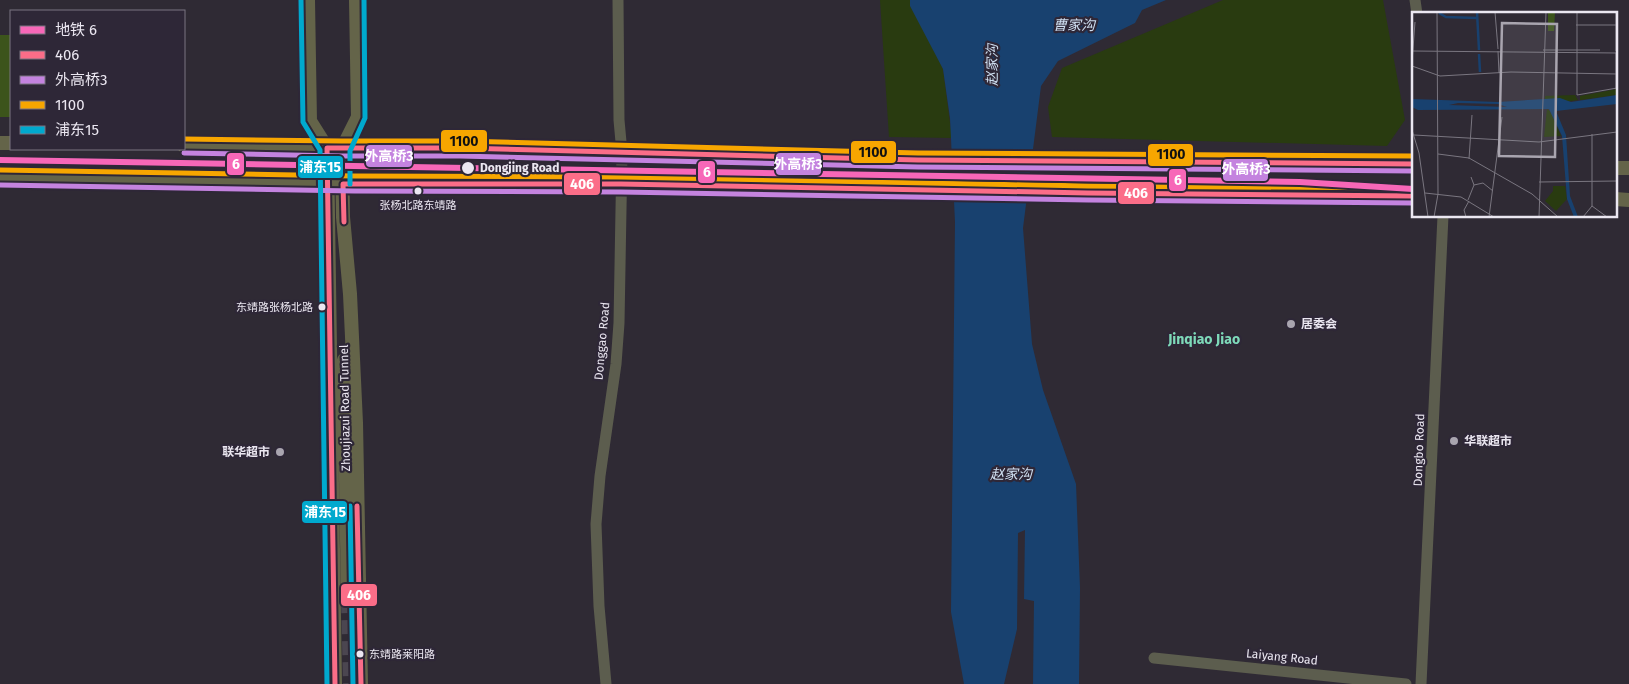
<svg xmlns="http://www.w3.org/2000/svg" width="1629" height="684" font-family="'Fira Sans','Noto Sans SC',sans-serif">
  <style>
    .green { fill: #293b10 }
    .forest { fill: #3c541b }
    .water { fill: #18416f }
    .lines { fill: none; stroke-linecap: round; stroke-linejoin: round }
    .major-tunnel { stroke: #4b4650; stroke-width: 14; stroke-dasharray: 14 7; stroke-linecap: butt }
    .minor { stroke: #5c5d4e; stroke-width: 11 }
    .major { stroke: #646449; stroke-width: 14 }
    .bus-1-casing { stroke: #2e2737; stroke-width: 9 }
    .bus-2-casing { stroke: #2e2737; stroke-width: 9 }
    .bus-3-casing { stroke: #2e2737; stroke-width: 9 }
    .bus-4-casing { stroke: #2e2737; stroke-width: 9 }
    .bus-1 { stroke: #fb6d88; stroke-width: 5 }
    .bus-2 { stroke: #c483df; stroke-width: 5 }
    .bus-3 { stroke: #f7a600; stroke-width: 5 }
    .bus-4 { stroke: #00a9ce; stroke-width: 5 }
    .metro-1-casing { stroke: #2e2737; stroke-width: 10 }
    .metro-1 { stroke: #f767b8; stroke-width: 6 }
    .stop-dot { fill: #ebe7f1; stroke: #2e2737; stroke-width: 2 }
    .poi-dot { fill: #a9a5af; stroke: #2e2737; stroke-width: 2 }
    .labels { text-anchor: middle; stroke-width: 4.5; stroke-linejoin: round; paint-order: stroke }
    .bus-label { font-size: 11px; fill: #ebe7f1; stroke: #2e2737 }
    .stop-label { font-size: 12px; font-weight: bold; fill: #ebe7f1; stroke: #2e2737; text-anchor: start }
    .poi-label { font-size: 12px; font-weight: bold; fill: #ebe7f1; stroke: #2e2737; text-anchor: start }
    .street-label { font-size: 12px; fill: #ebe7f1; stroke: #2e2737 }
    .water-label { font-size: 14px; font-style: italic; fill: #cedef0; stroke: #2e2737 }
    .neighbourhood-label { font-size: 14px; font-weight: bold; fill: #7edab9; stroke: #2e2737 }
    .inset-river { fill: none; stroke: #18416f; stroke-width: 2.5 }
    .inset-road { fill: none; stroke: #7a7680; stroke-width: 1 }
    .view { fill: #a9a5af; fill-opacity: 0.15; stroke: #a9a5af; stroke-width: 2.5 }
    .inset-edge { fill: none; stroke: #ebe7f1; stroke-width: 2.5 }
    .line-badge { stroke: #2e2737; stroke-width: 2 }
    .badge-label { font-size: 14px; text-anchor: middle; font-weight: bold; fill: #fff }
    .pale-badge-label { font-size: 14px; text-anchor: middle; font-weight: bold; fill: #111 }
  </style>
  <rect width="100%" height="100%" fill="#2f2a34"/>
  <path class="green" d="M880,0h30l33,69 9,69 -63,-1z
    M1223,0h160l22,120 -18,26 -335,-9 -4,-30 14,-39z"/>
  <path class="forest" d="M0,35h11v82h-11z"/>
  <path class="water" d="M910,0h256l-24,10 -7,13 -77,38 -17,25 -18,142 9,116 11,46 33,94 4,104 -1,96h-46l1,-83 -10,-2 1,-69 -7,3 -1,96 -13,55h-40l-13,-72 4,-390 -5,-104 -7,-49 -33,-63z"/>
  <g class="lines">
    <path class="major-tunnel" d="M348,599l2,85"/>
    <path class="minor" d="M1415,0l2,14
      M1154,658l252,26
      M606,684l-7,-78 -3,-82 4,-48 16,-112 3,-41 3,-170 -3,-33 -1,-120
      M1421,684l22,-468"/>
    <path class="major" d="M308,0l2,121 17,27 8,536
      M356,0l2,117 -16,32 1,68 7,77 6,129 5,261
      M0,143h11
      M184,146l158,3 118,-1 458,12 495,4
      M1615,168h14
      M0,177l354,7h267l467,9 325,3
      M1615,199l14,1
      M344,360l4,239"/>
    <g class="bus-1-casing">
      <path id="bus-1" d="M344,222l-1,-38h278l467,9 325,3
        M357,506l4,178
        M335,684l-8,-536h133l458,12 495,4"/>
    </g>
    <g class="bus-2-casing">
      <path id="bus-2" d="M184,153l158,3h118l458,11 495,4
        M0,185l354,6 267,1 467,8 325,3"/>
    </g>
    <g class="bus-3-casing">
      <path id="bus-3" d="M184,139l158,2h118l458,12 495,3
        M0,170l354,6 267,1 467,9 325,2"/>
    </g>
    <g class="bus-4-casing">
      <path id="bus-4" d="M301,0l2,122 17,28 7,534
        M350,184v-33l15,-33 -1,-118
        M350,506l3,178"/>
    </g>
    <use href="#bus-1" class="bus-1"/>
    <use href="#bus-2" class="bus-2"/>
    <use href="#bus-3" class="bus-3"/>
    <use href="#bus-4" class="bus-4"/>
    <g class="metro-1-casing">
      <path id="metro-1" d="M0,160l1300,22 113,7"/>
    </g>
    <use href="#metro-1" class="metro-1"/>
  </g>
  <g class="stop-dot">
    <circle cx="468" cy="168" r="7"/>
    <circle cx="418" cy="191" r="4.5"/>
    <circle cx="322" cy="307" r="4.5"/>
    <circle cx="360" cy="654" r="4.5"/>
  </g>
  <g class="poi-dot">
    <circle cx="1291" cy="324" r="5"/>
    <circle cx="1454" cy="441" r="5"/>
    <circle cx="280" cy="452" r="5"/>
  </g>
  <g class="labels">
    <g class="bus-label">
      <text x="418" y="209">张杨北路东靖路</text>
      <text x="313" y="311" text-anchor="end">东靖路张杨北路</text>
      <text x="369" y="658" text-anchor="start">东靖路莱阳路</text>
    </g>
    <g class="stop-label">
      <text x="480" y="172">Dongjing Road</text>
    </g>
    <g class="poi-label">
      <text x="1301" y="328">居委会</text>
      <text x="1464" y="445">华联超市</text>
      <text x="270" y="456" text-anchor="end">联华超市</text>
    </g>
    <g class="street-label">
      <text transform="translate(602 341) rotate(-85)" y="4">Donggao Road</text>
      <text transform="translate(345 408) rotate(-91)" y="4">Zhoujiazui Road Tunnel</text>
      <text transform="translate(1419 450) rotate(-88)" y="4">Dongbo Road</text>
      <text transform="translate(1282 657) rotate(6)" y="4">Laiyang Road</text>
    </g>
    <g class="water-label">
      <text x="1074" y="30">曹家沟</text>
      <text transform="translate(992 65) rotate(-90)" y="5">赵家沟</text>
      <text x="1011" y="479">赵家沟</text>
    </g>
    <g class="neighbourhood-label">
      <text x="1204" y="344">Jinqiao Jiao</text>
    </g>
  </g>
  <g transform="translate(1412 12)">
    <rect width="205" height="205" fill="#2f2a34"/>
    <path d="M205,77v6l-37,5v-4zM133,84l30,-1 3,5 -13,2 -9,-4 -11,4zM135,97l3,2 11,25 -17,1zM141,174h12l2,13 -11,12 -11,-10 8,-10z" fill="#293b10"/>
    <path d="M136,0h7l-1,19h-6z" fill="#3c541b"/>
    <path d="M205,83v9l-61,7 10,24 4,61 8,21h-4l-7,-18 -5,-63 -13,-27 -131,1 -6,-3v-8l86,3 62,-4 11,4zM46,91l40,1 9,3 -58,-2z" fill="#18416f" fill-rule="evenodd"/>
    <path class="inset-river" d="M65,0l2,38M27,1l7,4 31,1M67,42l1,18"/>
    <path class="inset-road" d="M83,0l3,37M165,0v83M164,13h41M131,38h57M0,39l205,2M86,39l1,22M204,39v-39M0,50l3,-40M0,54l28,10 71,-4 106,2M204,77v-36M165,83l40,-7M0,118l7,23 9,64M2,123l125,7 78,-10M26,142l31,4 63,36 26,23M57,147l3,-44M59,165l3,8 9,-2 10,8M127,170l78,-1M13,181l36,4 33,20M56,188l6,-15M180,194l15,11M22,205l4,-23 -1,-182M54,205l-2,-7 5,-9M77,205l13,-100M127,205l7,-205M171,205l9,-11v-72"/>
    <path class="view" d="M90,11l55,1 -2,133 -56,-1z"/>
    <rect width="205" height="205" class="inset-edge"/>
  </g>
  <g class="line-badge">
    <rect x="440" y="129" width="48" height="24" rx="5" fill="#f7a600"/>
    <rect x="850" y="140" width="47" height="24" rx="5" fill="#f7a600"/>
    <rect x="1147" y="143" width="47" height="24" rx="5" fill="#f7a600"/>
    <rect x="365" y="144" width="48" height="24" rx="5" fill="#c483df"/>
    <rect x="226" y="152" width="19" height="24" rx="5" fill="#f767b8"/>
    <rect x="775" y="152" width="47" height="24" rx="5" fill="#c483df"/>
    <rect x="297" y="155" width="47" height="24" rx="5" fill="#00a9ce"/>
    <rect x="1222" y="158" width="47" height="24" rx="5" fill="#c483df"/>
    <rect x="697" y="160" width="19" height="24" rx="5" fill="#f767b8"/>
    <rect x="1168" y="168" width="19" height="24" rx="5" fill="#f767b8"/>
    <rect x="563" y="172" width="38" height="24" rx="5" fill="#fb6d88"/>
    <rect x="1117" y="181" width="38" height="24" rx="5" fill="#fb6d88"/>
    <rect x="301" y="500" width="47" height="24" rx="5" fill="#00a9ce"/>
    <rect x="340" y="583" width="38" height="24" rx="5" fill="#fb6d88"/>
  </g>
  <g class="badge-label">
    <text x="389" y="161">外高桥3</text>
    <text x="236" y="169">6</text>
    <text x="798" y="169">外高桥3</text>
    <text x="320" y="172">浦东15</text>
    <text x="1246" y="174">外高桥3</text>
    <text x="707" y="177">6</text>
    <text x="1178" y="185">6</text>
    <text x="582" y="189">406</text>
    <text x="1136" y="198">406</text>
    <text x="325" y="517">浦东15</text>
    <text x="359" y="600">406</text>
  </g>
  <g class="pale-badge-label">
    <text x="464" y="146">1100</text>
    <text x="873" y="157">1100</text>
    <text x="1171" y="159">1100</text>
  </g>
  <rect x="10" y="10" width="175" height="140" fill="#2e2737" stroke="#7a7481"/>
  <rect x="20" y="26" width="25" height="8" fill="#f767b8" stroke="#7a7481"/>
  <text x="55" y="35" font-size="15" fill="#ebe7f1">地铁 6</text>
  <rect x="20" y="51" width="25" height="8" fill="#fb6d88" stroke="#7a7481"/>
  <text x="55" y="60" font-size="15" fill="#ebe7f1">406</text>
  <rect x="20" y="76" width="25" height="8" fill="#c483df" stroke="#7a7481"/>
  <text x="55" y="85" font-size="15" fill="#ebe7f1">外高桥3</text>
  <rect x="20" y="101" width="25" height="8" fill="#f7a600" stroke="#7a7481"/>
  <text x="55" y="110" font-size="15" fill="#ebe7f1">1100</text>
  <rect x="20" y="126" width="25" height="8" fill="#00a9ce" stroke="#7a7481"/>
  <text x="55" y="135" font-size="15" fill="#ebe7f1">浦东15</text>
</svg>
